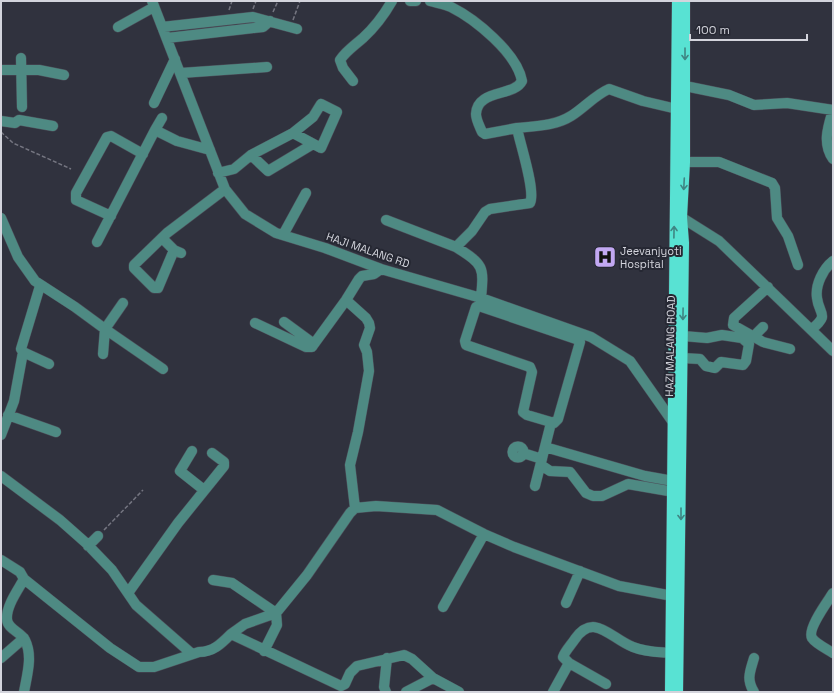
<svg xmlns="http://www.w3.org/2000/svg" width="834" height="693" font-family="'Space Grotesk',sans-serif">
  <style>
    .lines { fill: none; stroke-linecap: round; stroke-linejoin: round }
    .minor-casing { stroke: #4d4f5a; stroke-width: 11 }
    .major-casing { stroke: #4d4f5a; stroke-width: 11 }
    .path { stroke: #747580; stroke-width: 1.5; stroke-dasharray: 4 2; stroke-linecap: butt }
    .minor { stroke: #4e8a83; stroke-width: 10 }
    .major { stroke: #58e2d3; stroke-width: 10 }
    .oneway { stroke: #3f8583 }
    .labels { text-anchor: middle; stroke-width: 4; stroke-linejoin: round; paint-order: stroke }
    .street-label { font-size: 11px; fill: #d3d4dc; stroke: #262833 }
    .poi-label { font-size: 11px; fill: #d3d4dc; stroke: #262833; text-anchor: start }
  </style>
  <rect width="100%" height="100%" fill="#30323e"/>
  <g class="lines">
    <g class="minor-casing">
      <path id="minor" d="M152,1l73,188 20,25 31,19 49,15 56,21 100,29 110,39 39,24 45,64
        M410,1h6
        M430,1c7,2 15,3 21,6 24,12 66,46 71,74 -8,16 -45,8 -46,33 0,6 4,13 6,18l3,2 32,-6
        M118,27l36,-20
        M162,27l91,-10 44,12
        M167,38l96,-11 7,-6
        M21,58l1,49
        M1,70h38l25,5
        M181,73l86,-6
        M353,81l-10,-13 -3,-8c6,-9 15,-15 23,-22 12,-11 21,-23 29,-37
        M685,86l44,9 25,10 33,-2 46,7
        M154,103l21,-44
        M833,110c-5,17 -11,33 0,49
        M162,118l-7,12 22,11 33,9
        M1,121l14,2 4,-3 34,6
        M251,155l17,16 45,-27
        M685,162h34l53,21 3,5 2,30 11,18 10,29
        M218,173l16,-4 17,-14 42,-22 20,-16 8,-13 16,8 -16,36 -28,-15
        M676,214l43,27 114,110
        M111,216l-35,-16v-7l31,-56 4,-1 32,18
        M1,218l17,39 17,24 40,26 30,22 -2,25
        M386,220l70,27
        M283,235l23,-42
        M162,238l12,12 7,3
        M97,242l58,-112
        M174,250l-16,38h-4l-20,-20v-3l33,-32 58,-44
        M40,286l-19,63 2,3 26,12
        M768,287l-34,31 -1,7 30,17 27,7
        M481,298c3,-32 3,-33 -25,-51l16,-16 13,-19 5,-3 40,-6c6,-12 -10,-59 -13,-75 19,-2 38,-2 54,-12 13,-8 24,-21 38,-27l34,12 34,8
        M346,300l20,18 3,5 1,5 -6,17 3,7 2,19 -11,61 -8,33 5,43
        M123,303l-18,26 58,40
        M479,306l97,33 4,3 -22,77 -4,4 -27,-8 -4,-3 9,-40 -2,-5 -64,-22 -1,-4 11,-34z
        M284,322l30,22 32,-44 13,-21 3,-3 12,-2 7,-5
        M255,323l51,24h6l2,-3
        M812,329c18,-15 7,-14 5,-31 -2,-13 6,-29 16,-37
        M753,337l10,-10
        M682,358l18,1 6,7 9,2 6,-6 22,3 3,-4 3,-17 -7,-6 -20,-3 -15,3 -24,-2
        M8,415l48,17
        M1,435l13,-34 9,-49
        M512.5 452a5.5 5.5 0 1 1 11 0a5.5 5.5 0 1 1-11 0Z
        M545,447l100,29 28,5
        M192,451l-12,20 24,19
        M523,453l19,6
        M541,465l9,6 20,1 16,21 7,3h9l26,-12 52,9
        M1,476l59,44 26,23 26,27 24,35 56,49
        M535,486l16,-63
        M88,546l10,-10
        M1,560l19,12 4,7c-6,11 -18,27 -17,40 0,10 14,13 18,21 8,16 2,35 -1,52
        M24,579l86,69 29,19h15l45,-15c14,0 22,-8 32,-18l110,52 4,-2 5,-11 7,-7 47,-11 8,4 21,19 26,14
        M213,580l19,3 44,30 1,12 -13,26
        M128,593l50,-70 46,-57v-4l-12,-9
        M833,593c-5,8 -26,36 -21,45 4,6 15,11 21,15
        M566,603l14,-32
        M443,607l41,-73
        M231,634l14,-10 31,-11 31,-38 43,-62 5,-5 21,-2 61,4 47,24 30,13 105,39 59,11
        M1,658l23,-20
        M754,658c-4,14 -8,21 0,34
        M606,684l-37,-21 -6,-6c2,-6 8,-12 12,-18 19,-27 35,-1 58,8 12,5 24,5 37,6
        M386,692l-2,-5 3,-29
        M406,692l27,-14
        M553,692l16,-29"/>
    </g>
    <g class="major-casing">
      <path id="major" d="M670,692l7,-691
        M678,692l6,-449 -2,-26 3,-55v-161"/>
    </g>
    <path class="path" d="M253,9l3,-8
      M229,10l3,-9
      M273,12l5,-11
      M293,20l7,-19
      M1,132l12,11 58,26
      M104,530l39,-40"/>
    <use href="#minor" class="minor"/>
    <use href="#major" class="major"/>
  </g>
  <defs><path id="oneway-shaft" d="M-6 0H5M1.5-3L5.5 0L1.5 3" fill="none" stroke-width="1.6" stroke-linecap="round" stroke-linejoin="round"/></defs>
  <g class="oneway">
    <use href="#oneway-shaft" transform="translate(685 54) rotate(90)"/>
    <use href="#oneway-shaft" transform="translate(684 184) rotate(93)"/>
    <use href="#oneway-shaft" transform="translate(674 232) rotate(-89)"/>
    <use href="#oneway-shaft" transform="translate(683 314) rotate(91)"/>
    <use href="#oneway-shaft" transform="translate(681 514) rotate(90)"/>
  </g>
  <defs>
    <g id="hospital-square" transform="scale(1.15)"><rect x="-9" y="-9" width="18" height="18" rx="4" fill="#c2a8f2" stroke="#262833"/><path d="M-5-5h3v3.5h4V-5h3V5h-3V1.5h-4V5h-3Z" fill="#111"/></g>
  </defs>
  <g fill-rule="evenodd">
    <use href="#hospital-square" x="605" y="257"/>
  </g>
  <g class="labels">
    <g class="street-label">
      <text transform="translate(368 250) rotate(19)" y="4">HAJI MALANG RD</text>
      <text transform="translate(670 346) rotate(-89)" y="4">HAZI MALANG ROAD</text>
    </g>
    <g class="poi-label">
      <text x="620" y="255">Jeevanjyoti<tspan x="620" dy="13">Hospital</tspan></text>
    </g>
  </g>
  <rect width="834" height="693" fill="none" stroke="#d3d4dc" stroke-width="4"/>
  <path d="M690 34v6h117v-6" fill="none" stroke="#d3d4dc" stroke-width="2"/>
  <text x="696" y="34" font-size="12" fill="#d3d4dc" stroke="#262833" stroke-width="3" paint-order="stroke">100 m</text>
</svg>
